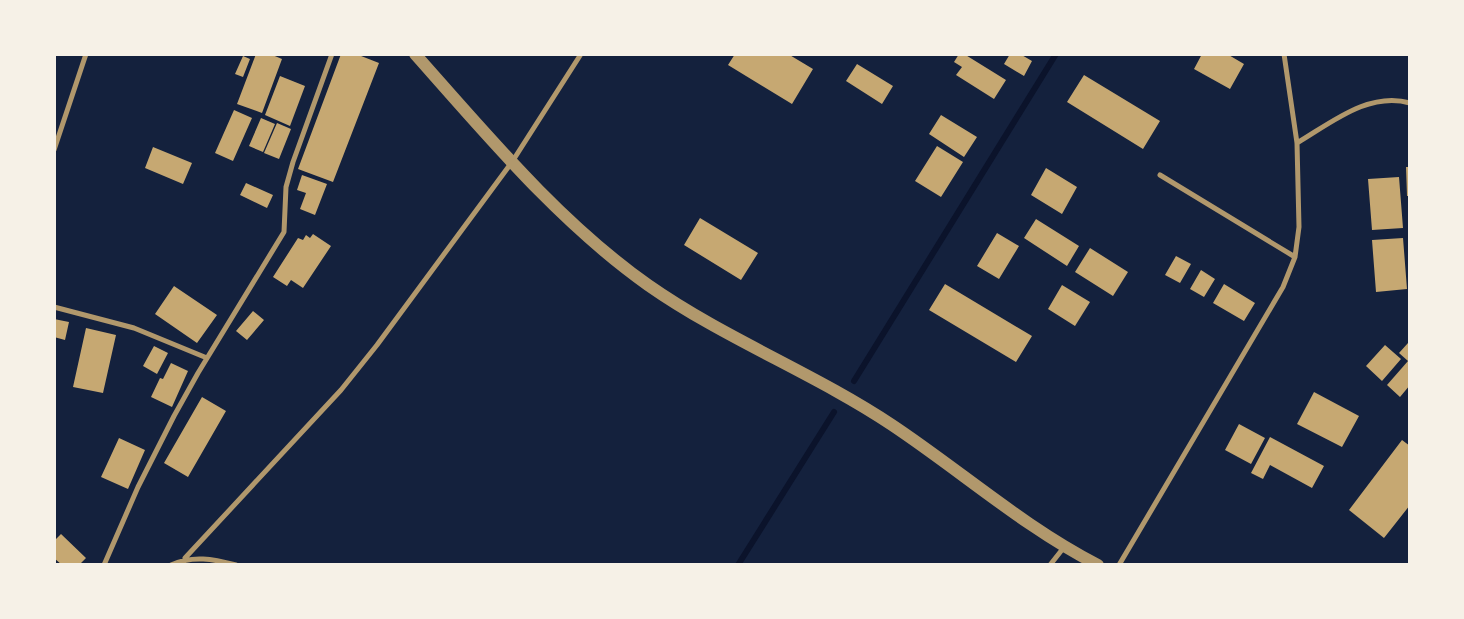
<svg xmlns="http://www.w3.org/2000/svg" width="1464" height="619" font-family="Bitter,serif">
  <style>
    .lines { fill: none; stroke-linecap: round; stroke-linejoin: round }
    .stream { stroke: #0b132b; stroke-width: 6 }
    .building { fill: #c6a872 }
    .service { stroke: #b1986c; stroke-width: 5 }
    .tertiary { stroke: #b1986c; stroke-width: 12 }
  </style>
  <rect width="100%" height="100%" fill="#14213d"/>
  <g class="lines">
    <path class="stream" d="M854,381l202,-327
      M738,565l96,-153"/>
  </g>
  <path class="building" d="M256,54h14l12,5 -20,54 -25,-9z
    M341,54h15l23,9 -46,119 -35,-13z
    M735,54h53l25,15 -21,35 -64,-39z
    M959,54h5l42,26 -12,19 -38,-24 6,-8 -8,-5z
    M1010,54h10l12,7 -8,15 -20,-12z
    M1202,54h25l17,10 -14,25 -36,-20z
    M243,56l7,3 -7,18 -8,-3z
    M857,64l36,22 -11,18 -36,-23z
    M1084,75l76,46 -17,28 -76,-47z
    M280,76l25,10 -15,40 -25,-11z
    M234,110l18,8 -19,43 -18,-8z
    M941,115l36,22 -13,20 -35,-23z
    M261,118l14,6 -12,28 -14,-6z
    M277,123l14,6 -12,30 -15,-6z
    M937,146l26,16 -22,35 -26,-16z
    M153,147l39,16 -9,21 -38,-16z
    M1406,167h4v29h-3z
    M1046,168l31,19 -15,27 -31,-19z
    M302,175l25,9 -12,31 -15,-6 6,-16 -9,-3z
    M1399,177l4,51 -31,2 -4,-51z
    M246,183l27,12 -6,13 -27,-13z
    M700,218l58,35 -17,27 -57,-35z
    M1036,219l43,27 -12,20 -43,-28z
    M997,233l22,13 -20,33 -22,-13z
    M313,234l18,12 -28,42 -12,-8 -4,6 -14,-9 25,-39 5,2 3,-5 4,3z
    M1403,238l4,51 -31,3 -4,-52z
    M1090,248l38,24 -15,24 -38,-24z
    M1176,256l15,8 -11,19 -15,-8z
    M1201,270l14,9 -11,18 -14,-8z
    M945,284l87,52 -16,26 -87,-52z
    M1224,284l31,19 -11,18 -31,-18z
    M1062,285l28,17 -15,24 -27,-17z
    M174,286l43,29 -20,28 -42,-29z
    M253,311l11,9 -17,20 -11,-9z
    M54,319l15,3 -4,18 -11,-3z
    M86,328l30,7 -13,58 -30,-6z
    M1408,343l2,42 -10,12 -13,-12 21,-24 -9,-8z
    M1385,345l16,14 -19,22 -16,-15z
    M154,346l14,7 -11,21 -14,-8z
    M171,363l17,8 -16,36 -21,-10 9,-19 3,1z
    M1314,392l45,24 -17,31 -45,-23z
    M202,397l24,14 -38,66 -24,-14z
    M1239,424l26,14 -14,26 -26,-14z
    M1270,437l54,29 -12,22 -42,-23 -7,14 -12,-6z
    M119,438l26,12 -17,39 -27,-12z
    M1402,440l8,6v59l-26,33 -35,-28z
    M61,534l25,24 -7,7h-17l-8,-7v-17z"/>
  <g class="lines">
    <path class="service" d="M1297,143c34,-20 72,-52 113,-40
      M54,150l32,-96
      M1160,175l135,82
      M54,307l80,21 73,30
      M185,558l156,-168 36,-45 135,-183 69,-108
      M104,565l34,-78 36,-71 24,-43 86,-141 2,-45 7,-25 39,-108
      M171,565c22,-10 42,-6 65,0
      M1050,565l15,-19
      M1119,565l164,-278 12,-30 4,-30 -2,-84 -13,-89"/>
    <path class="tertiary" d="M415,54c72,81 144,168 233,231 77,54 166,88 244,140 69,46 132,102 206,140"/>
  </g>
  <rect width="1464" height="619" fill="none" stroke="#f6f1e7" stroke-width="112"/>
</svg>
